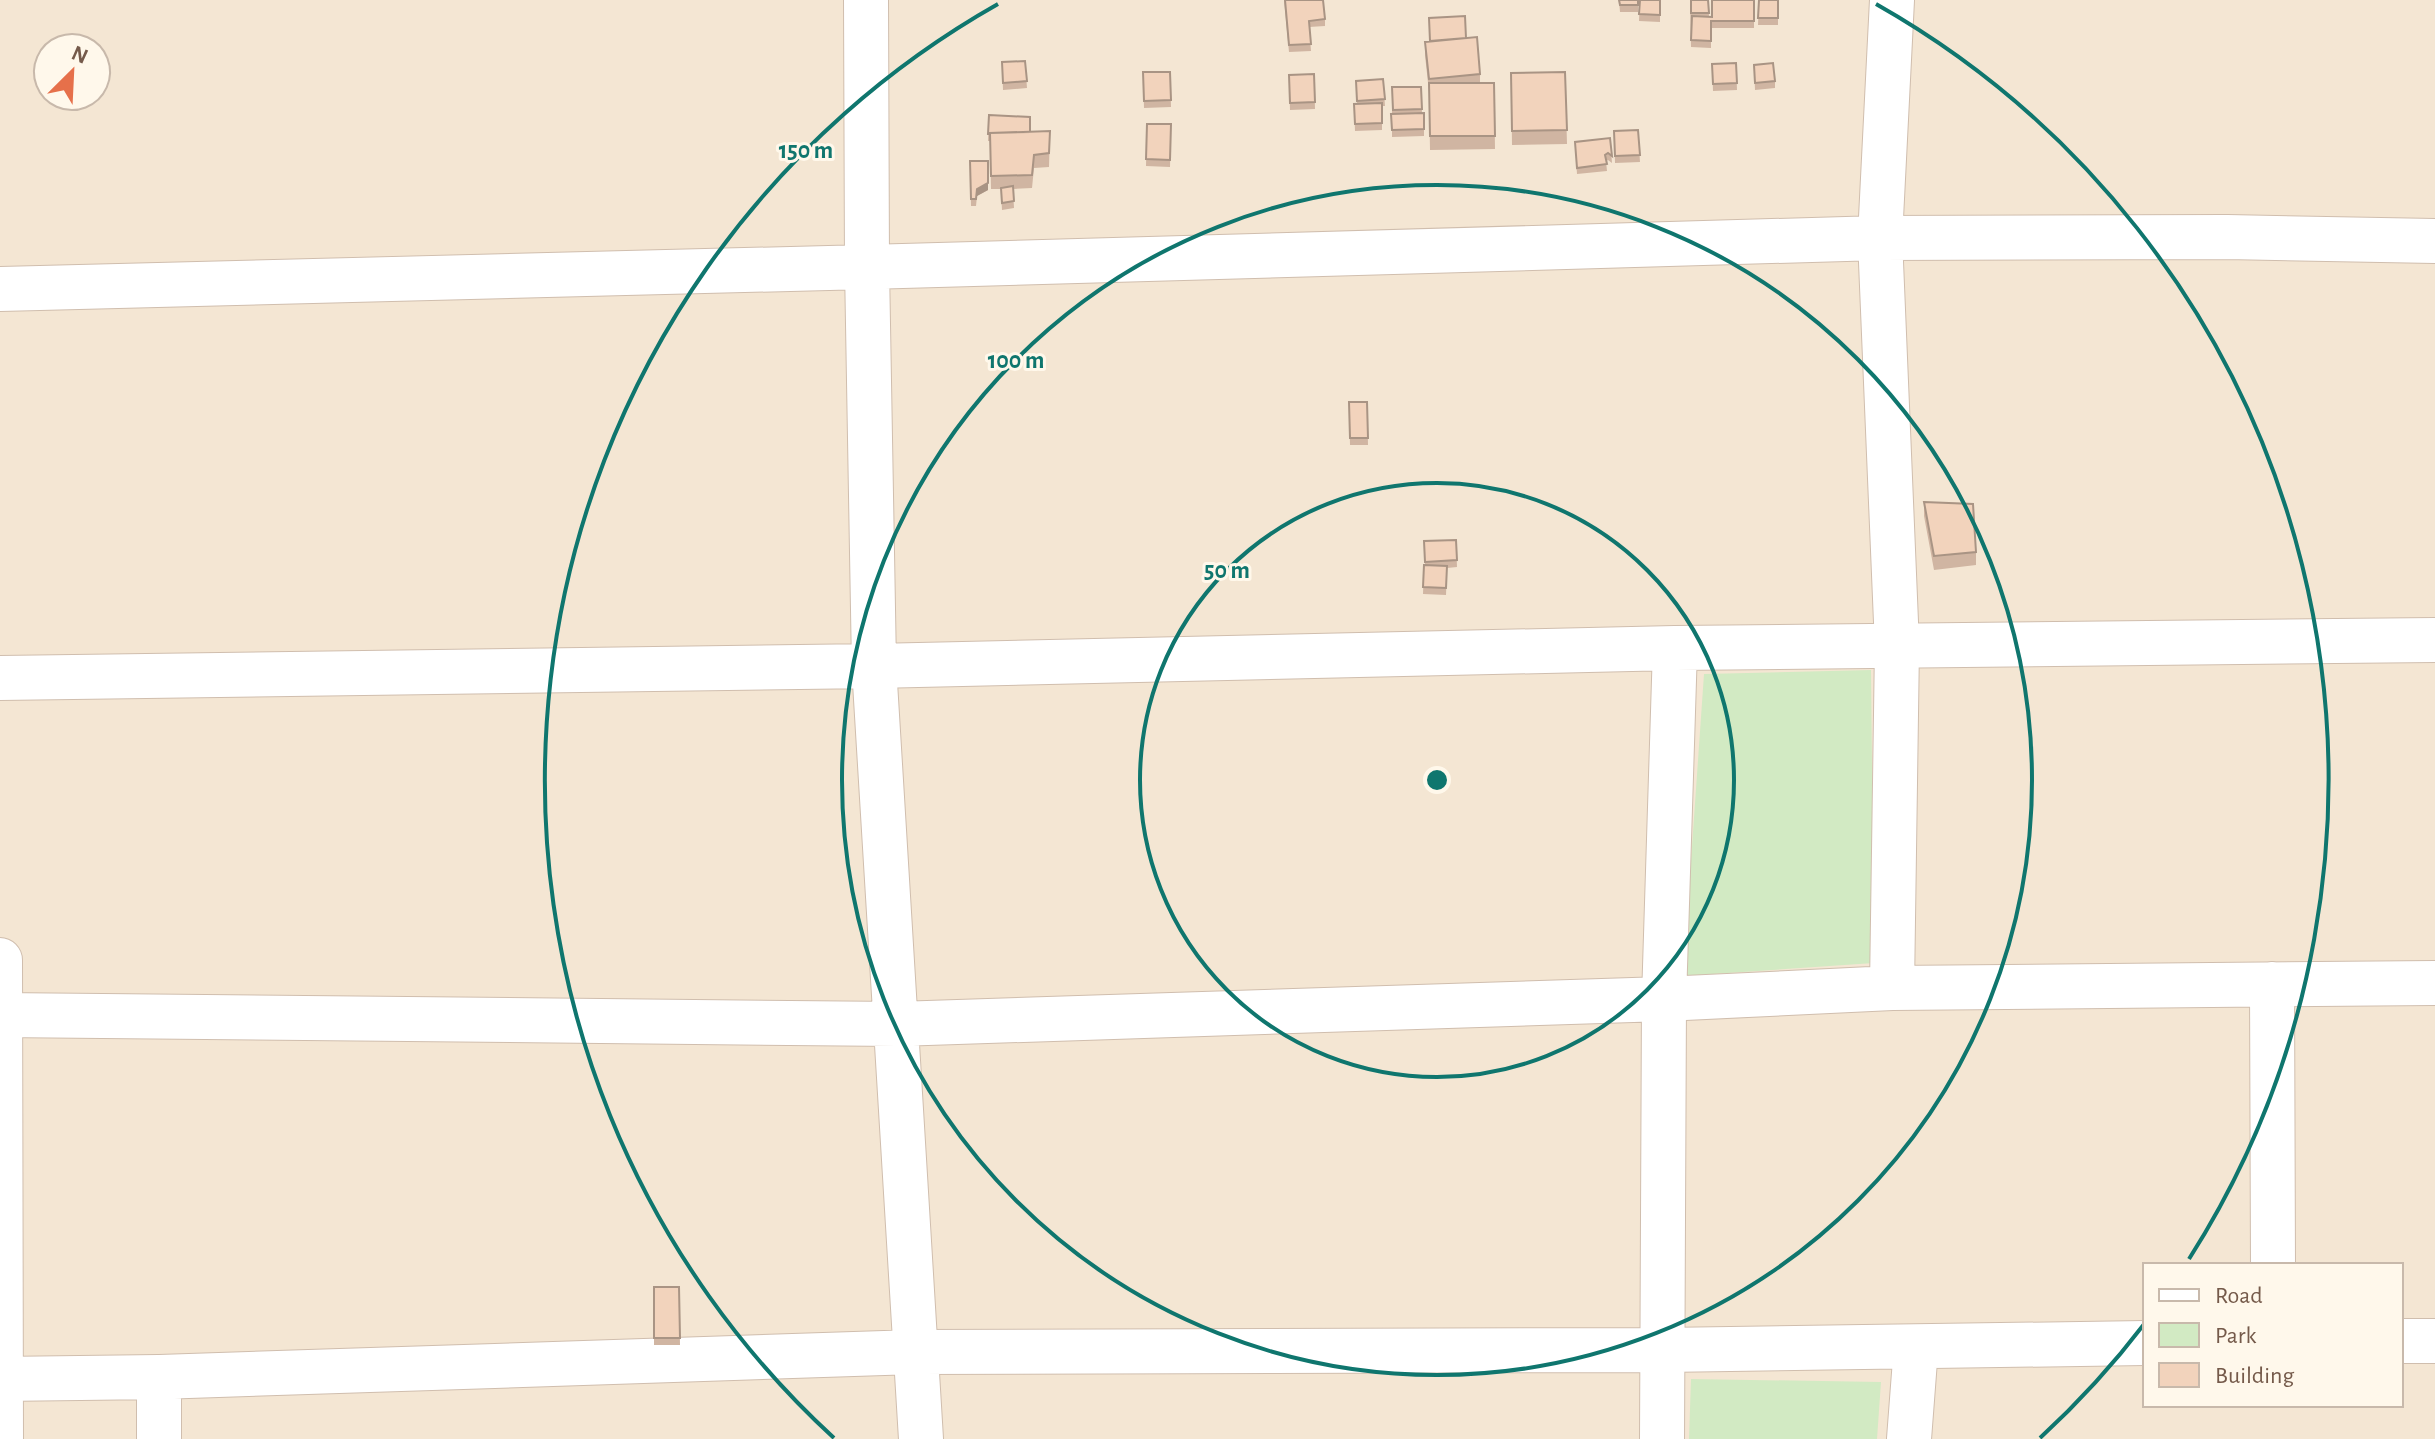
<svg xmlns="http://www.w3.org/2000/svg" width="2435" height="1439" font-family="'Alegreya Sans',sans-serif">
  <style>
    .residential { fill: #f4e6d3; fill-rule: evenodd }
    .green { fill: #d2eac3 }
    .lines { fill: none; stroke-linecap: round; stroke-linejoin: round }
    .minor-casing { stroke: #d0beae; stroke-width: 46 }
    .minor { stroke: #fff; stroke-width: 44 }
    .wall { fill: #d0b5a2 }
    .shaded-wall { fill: #a99484 }
    .building { fill: #f2d3bc; stroke: #a99484; stroke-width: 2 }
    .ring { fill: none; stroke: #0f766e; stroke-width: 4 }
    .centre { fill: #0f766e; stroke: #fff8eb; stroke-width: 4 }
    .ring-label { font-size: 24px; text-anchor: middle; font-weight: bold; fill: #0f766e; stroke: #fff8eb; stroke-width: 6; stroke-linejoin: round; paint-order: stroke }
  </style>
  <rect width="100%" height="100%" fill="#fcf4e5"/>
  <path class="residential" d="M0,0h2435v1439h-2435zM48,48h48v48h-48zM2145,1265h256v140h-256z"/>
  <path class="green" d="M1871,670l3,293 -191,13 21,-302z
    M1691,1379l190,3 -4,57h-188z"/>
  <g class="lines">
    <g class="minor-casing">
      <path id="minor" d="M866,0l1,267 7,399 47,773
        M1892,0l-12,238 17,408 -5,342
        M0,289l867,-22 1013,-29 347,-1 208,4
        M0,678l874,-12 801,-18 760,-8
        M0,960l1,479
        M2272,984l1,281
        M0,1015l897,9 767,-25 228,-11 543,-5
        M2401,1341h34
        M159,1377v62
        M0,1379l159,-2 756,-25 749,-2 481,-7
        M1662,1439l2,-440 11,-351
        M1909,1439l7,-92"/>
    </g>
    <use href="#minor" class="minor"/>
  </g>
  <path class="wall" d="M1284,0l41,19v7l-16,1 2,24 -22,1z
    M1619,0h19v12h-18z
    M1640,0h20v22l-21,-1z
    M1690,0h18l1,16 3,1 42,-17v28h-43v20l-20,-1z
    M1759,0h19v25h-20z
    M1466,38l14,36v9h14l1,66 -65,1 -1,-58 -4,-37v-13z
    M1025,61l2,27 -24,2 -1,-28z
    M1736,63l1,27 -24,1 -1,-27z
    M1754,65l21,16v7l-20,2z
    M1143,72h27l1,35 -27,1z
    M1565,72l2,72 -55,1 -1,-72z
    M1314,74l1,35 -25,1 -1,-35z
    M1383,79l2,27h-3v24l-27,1 -1,-27h3l-1,-23z
    M1392,87h29l1,26h2v23l-32,1z
    M989,115l41,17 20,-1 -1,36 -15,1 -2,20 -19,1 1,19 -12,2 -1,-21h-10l-1,-48h-2z
    M1147,124h24l-1,43 -24,-1z
    M1638,130l2,32 -25,1 -1,-32z
    M1610,138l2,25 -4,-3 -2,1 1,10 -30,3 -2,-32z
    M970,161l18,29 -11,6 -1,10h-5z
    M1349,402h18l1,43h-18z
    M1924,502l52,50v13l-42,5 -10,-54z
    M1456,540l1,27 -10,1 -1,27 -23,-1 1,-29h1l-1,-24z
    M654,1287h25l1,58h-26z"/>
  <path class="shaded-wall" d="M988,183v7l-11,6v-7z"/>
  <path class="building" d="M1285,0h38l2,19 -16,2 2,23 -22,1z
    M1619,0h19v5h-18z
    M1640,0h20v15l-21,-1z
    M1691,0h17l1,13h-18z
    M1712,0h42v21h-43v20l-20,-1 1,-24 20,1z
    M1759,0h19v18h-20z
    M1465,16l1,22 -36,3 -1,-23z
    M1477,37l3,37 -51,5 -4,-37z
    M1025,61l2,20 -24,2 -1,-21z
    M1736,63l1,20 -24,1 -1,-20z
    M1773,63l2,18 -20,2 -1,-18z
    M1143,72h27l1,28 -27,1z
    M1565,72l2,58 -55,1 -1,-58z
    M1314,74l1,28 -25,1 -1,-28z
    M1383,79l2,20 -28,2 -1,-20z
    M1429,83h65l1,53h-65z
    M1392,87h29l1,22 -29,1z
    M1382,103v20l-27,1 -1,-20z
    M1424,113v16l-32,1 -1,-16z
    M989,115l41,2v15l-40,1v1h-2z
    M1147,124h24l-1,36 -24,-1z
    M1638,130l2,25 -25,1 -1,-25z
    M1050,131l-1,22 -15,2 -2,20 -41,1 -1,-43z
    M1610,138l2,18 -4,-3 -3,2 2,9 -30,4 -2,-26z
    M970,161h18v22l-11,6 -1,10h-5z
    M1013,186l1,15 -12,2 -1,-15z
    M1349,402h18l1,36h-18z
    M1924,502l49,2 3,48 -42,4z
    M1456,540l1,20 -32,2 -1,-21z
    M1424,565l23,1 -1,22 -23,-1z
    M654,1287h25l1,51h-26z"/>
  <g class="ring">
    <circle cx="1437" cy="780" r="297"/>
    <circle cx="1437" cy="780" r="595"/>
    <path d="M2145 1323A892 892 0 0 1 2040 1438M834 1438A892 892 0 0 1 998 4M1876 4A892 892 0 0 1 2189 1259"/>
  </g>
  <circle cx="1437" cy="780" r="12" class="centre"/>
  <g class="ring-label">
    <text x="806" y="158">150 m</text>
    <text x="1016" y="368">100 m</text>
    <text x="1227" y="578">50 m</text>
  </g>
  <rect x="2143" y="1263" width="260" height="144" fill="#fff8eb" stroke="#c8b9ab" stroke-width="2"/>
  <rect x="2159" y="1289" width="40" height="12" fill="#ffffff" stroke="#c8b9ab" stroke-width="2"/>
  <text x="2215" y="1303" font-size="24" fill="#755a4a">Road</text>
  <rect x="2159" y="1323" width="40" height="24" fill="#d2eac3" stroke="#c8b9ab" stroke-width="2"/>
  <text x="2215" y="1343" font-size="24" fill="#755a4a">Park</text>
  <rect x="2159" y="1363" width="40" height="24" fill="#f2d3bc" stroke="#c8b9ab" stroke-width="2"/>
  <text x="2215" y="1383" font-size="24" fill="#755a4a">Building</text>
  <g transform="translate(72 72) rotate(24)"><circle r="38" fill="#fff8eb" stroke="#c8b9ab" stroke-width="2"/>
  <path d="M0-6L14 30L0 20L-14 30Z" fill="#e6704a"/>
  <text y="-12" font-size="22" font-weight="bold" text-anchor="middle" fill="#755a4a">N</text>
  </g>
</svg>
